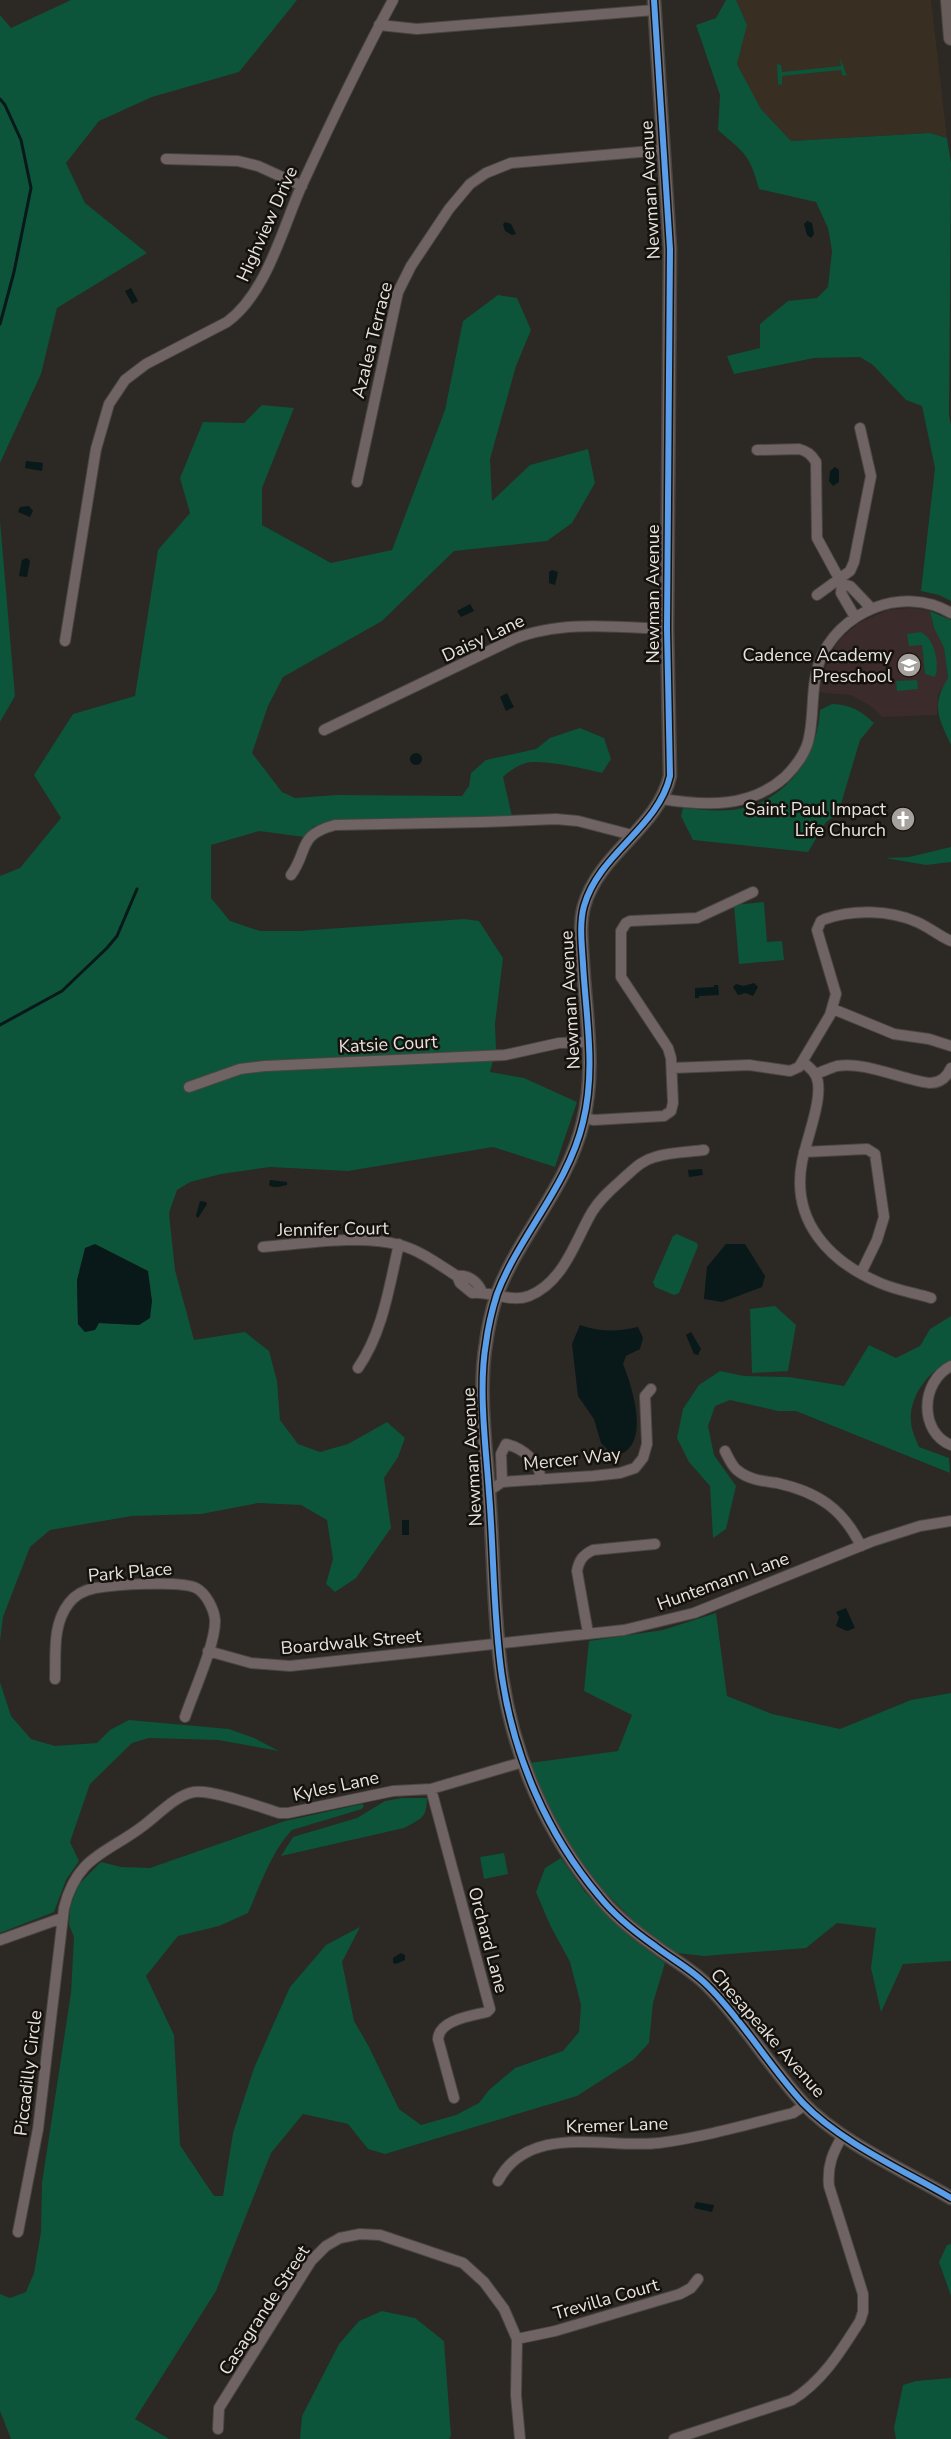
<svg xmlns="http://www.w3.org/2000/svg" width="951" height="2439" font-family="'Nunito Sans',sans-serif">
  <style>
    .built { fill: #382e21 }
    .education { fill: #3c2b2b }
    .green { fill: #0c543a; fill-rule: evenodd }
    .water { fill: #091818 }
    .lines { fill: none; stroke-linecap: round; stroke-linejoin: round }
    .stream { stroke: #091818; stroke-width: 3 }
    .minor-casing { stroke: #494642; stroke-width: 12 }
    .tertiary-casing { stroke: #494642; stroke-width: 15 }
    .secondary-casing { stroke: #494642; stroke-width: 16 }
    .minor { stroke: #706363; stroke-width: 10 }
    .tertiary { stroke: #706363; stroke-width: 12 }
    .secondary { stroke: #685c5b; stroke-width: 14 }
    .cycleway-casing { stroke: #15120e; stroke-width: 9 }
    .cycleway { stroke: #5a9eea; stroke-width: 6 }
    .labels { text-anchor: middle; stroke-width: 5; stroke-linejoin: round; paint-order: stroke }
    .street-label { font-size: 18px; fill: #e7e2dc; stroke: #15120e }
    .poi-label { font-size: 18px; fill: #e7e2dc; stroke: #15120e; text-anchor: end }
  </style>
  <rect width="100%" height="100%" fill="#2c2824"/>
  <path class="built" d="M736,0h195l16,138 -17,-5 -139,8 -30,-32 -24,-45 9,-39z"/>
  <path class="education" d="M913,608l17,3 4,17 10,20 4,31 -10,15 -1,21 -55,2 -10,-10 -21,-12 -28,-2 -4,-2 10,-34 11,-18 19,-16 29,-13z"/>
  <path class="green" d="M71,0h226l-58,72 -87,25 -53,24 -33,42 19,40 62,50 -90,55 -16,66 -41,89v-448l11,13z
    M726,0h10l11,25 -10,39 24,45 30,32 139,-8 17,5 4,25 -2,252 2,10v176l-12,-6 -18,-4 14,-123 -13,-62 -16,-6 -33,-35 -13,-8 -46,1 -80,16 -7,-18 33,-8v-24l28,-23 29,-3 11,-11 4,-36 -4,-23 -12,-26 -57,-13c-10,-36 -14,-35 -41,-59l2,-35 -24,-70 20,-7z
    M840,57l7,19 -5,-1 -1,-5 -59,6v8l-4,1 -1,-21 4,1 1,7 59,-6z
    M498,295l19,3 14,32 -15,36 -26,93 2,42 38,-36 58,-16 7,34 -23,40 -25,18 -93,10 -72,70 -99,56 -15,29 -16,47 30,39 13,6 42,-3 125,1 7,-10 2,-13 15,-13 50,-11 14,-11 30,-10 24,10 7,21 -9,14c-16,-4 -61,-14 -76,-10 -9,3 -17,8 -23,14l9,39 -186,6 -13,5 -9,10 -45,-6 -48,14v53l19,23 30,10h39l165,-12 15,2 24,37 -8,66 1,26 -6,22 34,6 53,24 -22,65 -62,-20 -145,24 -78,-4 -49,7 -31,8 -13,8 -8,23 6,57 19,70 51,-8 24,19 8,30 3,39 18,24 22,8 28,-8 39,-22 18,16 -7,19 -14,21 7,50 -35,50 -21,14 -9,-8 7,-25 -6,-39 -26,-15 -43,-2 -57,11 -69,2 -82,14 -20,17 -27,70 -3,24v-765l20,-8 41,-50 -27,-43 39,-61 62,-18 23,-146 32,-37 -10,-35 23,-56 41,1 18,-18 32,3 -32,80v37l69,38 61,-13 53,-140 18,-89zM77,1280l62,45 -40,-2 -14,9 -7,-8z
    M0,521l15,175 -15,26z
    M930,611l21,9v125c-13,-28 -20,-39 -3,-67l-4,-30 -10,-20z
    M921,632c14,7 19,32 14,45l-10,-3 -3,-29 -13,1 -2,-12z
    M917,680l1,9 -21,2 -1,-10z
    M832,704c19,1 28,6 42,19l-14,17 -22,74 -12,8 -18,30 -115,-12 -12,-24 2,-8c22,2 46,5 68,-2 41,-13 67,-55 69,-96z
    M951,847v15l-25,3 -41,-7 24,-1z
    M764,902l3,40 15,-1 2,19 -45,4 -5,-59z
    M677,1234l20,9 1,3 -19,47 -5,2 -19,-8 -2,-5 20,-46z
    M775,1306l21,19 -8,46 -36,2 -2,-64z
    M951,1316v44c-22,11 -42,36 -40,61 0,9 5,18 8,26l30,11 1,15 -154,-62h-18l-48,-11 -15,6 -7,20 6,29 22,31 -10,43 -13,9 -3,-52 -21,-24 -12,-24 6,-29 16,-24 21,-14 24,5 45,1 55,9 25,-41 27,13 24,-12 10,-17z
    M716,1613l11,83 45,18 68,15 71,-29 40,-7v268l-48,3 -22,48 -10,-44 5,-40 -39,-5 -31,25 -102,8 -27,-3 -39,-28 -33,-33 -28,-36 -28,-47 -19,-46 88,-12 14,-36 -48,-24 5,-50 74,-11z
    M0,1682l11,34 20,23 24,7 42,-3 13,-13 19,-10 100,9 25,9 25,13 -61,-11 -69,-2 -17,5 -42,41 -20,58 9,19 -13,19 -12,32 -54,21z
    M402,1798h25c0,20 -6,21 -23,30l-123,28 12,-19 64,-19 28,-17z
    M362,1804l2,2 -2,3 -70,21c-21,22 -32,56 -44,83l-29,13 -41,10 -32,40 28,59 6,110 34,51h9l10,-63 21,-65 36,-81 36,-42 34,-18 -18,35 12,59 15,26 30,62 22,16 35,-10 23,-12 10,-13 26,-22 48,-17 16,-19 2,-27 -11,-43 -20,-37 -14,-33 9,-24 16,-10 24,34 45,45 35,26 -12,40 -4,40 -16,17 -56,36 -192,58 -17,-5 -20,-25 -45,-10 -32,39 -55,138 -81,128 34,20h-158l-11,-28v-117l10,4 16,-6 8,-19 7,-41 1,-49 29,-190 3,-56 -5,-12 1,-17 8,-23 23,-23 20,5 29,1 135,-47z
    M504,1853l4,21 -24,5 -4,-22z
    M951,2244v52l-12,-34 8,-17z
    M382,2311l33,7 29,23 7,95 -2,3h-149l2,-23 37,-72 20,-23z
    M951,2378v61h-55l-2,-11 9,-43 13,-4z"/>
  <path class="water" d="M807,221l5,2 2,11 -3,4 -4,-3 -3,-11z
    M505,222l6,2 5,10 -4,1 -7,-4 -2,-7z
    M131,288l7,13 -6,3 -7,-13z
    M26,461l17,2 -1,8 -17,-3z
    M835,467l4,3v12l-6,4 -4,-5 1,-10z
    M29,506l4,5 -3,6 -12,-5 2,-5z
    M27,558l3,3 -3,16 -8,-1 3,-16z
    M552,570l6,2 -3,13 -6,-2v-11z
    M470,604l4,7 -13,6 -4,-6z
    M507,693l7,14 -8,4 -6,-14z
    M410 759a6 6 0 1 1 12 0a6 6 0 1 1-12 0Z
    M754,983l4,4 -5,9 -7,-3 -8,2 -5,-8 3,-3 8,2z
    M714,985h4l1,10 -20,1v2h-4v-10l19,-1z
    M702,1169l1,6 -14,2 -1,-7z
    M270,1180l17,2v3c-5,1 -13,4 -18,0z
    M200,1201l6,1 1,2 -9,14 -2,-2z
    M95,1244l53,27 4,30 -2,17 -11,7 -40,-2 -4,7 -10,2 -7,-8 -1,-44 8,-32z
    M726,1244h19l20,32 -3,11 -40,15 -18,-3 3,-32z
    M580,1325c20,7 37,7 58,2l5,11 -3,11 -14,7 -3,8c9,22 26,75 0,89l-13,-1 -9,-9 -7,-24 -16,-23 -6,-52z
    M691,1332l10,17 -3,6 -4,-1 -8,-19z
    M402,1520h7v15h-7z
    M846,1608l9,20 -8,3 -11,-5 3,-9 -3,-5z
    M401,1953l4,2v5l-9,4 -3,-1v-5z
    M696,2202l18,3 -2,7 -18,-4z"/>
  <g class="lines">
    <path class="stream" d="M0,99l5,6 16,35 10,48 -17,84 -14,52
      M0,1025l62,-34 45,-43 10,-12 20,-47"/>
    <g class="minor-casing">
      <path id="minor" d="M379,25l38,4 237,-19
        M166,159l72,2 20,5 44,20
        M757,450l42,-1c8,2 12,5 17,13l1,76 25,46 8,2 21,22
        M357,482l41,-190 13,-26 38,-57 21,-25 16,-11 25,-10 152,-13
        M842,584l-1,9 14,24
        M817,595l33,-24 4,-9 17,-86 -11,-48
        M65,641l31,-192 13,-45 16,-24 21,-16 81,-42c39,-28 55,-92 74,-135 29,-63 59,-126 92,-187
        M324,730l190,-91c45,-19 105,-12 153,-10
        M662,799c44,7 88,9 123,-22 10,-10 19,-21 23,-35 7,-26 2,-53 11,-79 18,-51 84,-79 132,-50
        M291,875c18,-25 6,-40 44,-50l148,-3 73,-3 22,2 54,14
        M833,1009l61,25 35,5 22,7
        M803,1062c7,6 14,11 15,21 3,21 -12,58 -16,79 -11,58 26,99 78,121 16,7 34,10 51,15
        M672,1068l77,-3 41,6 9,-4 31,-52 6,-21 -19,-64 4,-9 4,-2c28,-10 65,-9 92,3 12,5 22,14 34,19
        M815,1074c7,-2 15,-6 22,-8 29,-5 65,14 93,17 10,0 17,-6 21,-15
        M189,1087l51,-18 25,-3 240,-11 54,-12 31,-1
        M584,1118l10,2 70,-4 7,-5 2,-8 -2,-45 -3,-10 -47,-71v-46l5,-8 4,-2 67,-3 56,-26
        M804,1152l63,-3 8,5 9,63 -7,23 -16,33
        M263,1247c39,-3 99,-13 137,-2 21,6 38,19 57,31 11,-2 21,6 25,16
        M457,1276l3,7 12,10c19,-2 38,10 57,3 35,-14 46,-55 63,-84 9,-15 22,-25 34,-36 9,-8 17,-16 29,-19 15,-5 33,-5 49,-7
        M951,1366c-31,16 -32,66 0,79
        M358,1368c25,-36 31,-81 41,-124
        M725,1451c3,6 7,15 12,19 12,10 26,11 40,13 41,9 66,26 84,63
        M502,1482l-1,-28 5,-10c16,4 36,19 34,36
        M489,1491l13,-9 91,-6 27,-3 15,-5 8,-10 4,-14 -2,-48 6,-7
        M588,1633l-11,-62c2,-11 6,-16 16,-21l62,-6
        M208,1651l43,12 39,3 334,-36 70,-17 179,-72 47,-15 31,-5
        M55,1679c1,-26 -3,-54 14,-76 6,-8 16,-13 26,-15 19,-3 86,-8 101,0 10,5 18,21 19,32 1,23 -22,73 -30,97
        M431,1789l59,220 -3,3c-16,4 -48,8 -49,27l16,59
        M0,1940l62,-22
        M498,2181c31,-59 109,-32 161,-38 45,-6 90,-19 134,-30l12,-8
        M18,2232l20,-103 26,-221c13,-52 42,-54 79,-82 15,-11 33,-31 51,-34 18,-3 66,15 85,21h9l105,-22 38,-2 92,-27
        M517,2339l38,-8 125,-37 11,-6 7,-9
        M218,2429l1,-21 92,-147 15,-15 14,-8 20,-4 20,1 83,28 21,19 20,27 13,30 -1,56 4,44
        M674,2439l118,-39c30,-18 49,-49 68,-79l3,-9v-18l-34,-108c-2,-21 4,-34 14,-51"/>
    </g>
    <g class="tertiary-casing">
      <path id="tertiary" d="M654,0l16,249 -3,380 3,147c-12,52 -71,77 -86,130 -5,18 -2,40 -1,58 3,53 13,106 0,158 -15,64 -63,112 -86,172 -5,16 -9,33 -11,49 -8,46 0,104 3,150 5,61 4,123 13,184 12,80 45,157 97,219 15,19 36,36 56,50 18,14 38,24 53,40 36,36 61,80 95,117 37,39 102,68 148,95"/>
    </g>
    <g class="secondary-casing">
      <path id="secondary" d="M948,0l3,38"/>
    </g>
    <use href="#minor" class="minor"/>
    <use href="#tertiary" class="tertiary"/>
    <use href="#secondary" class="secondary"/>
    <g class="cycleway-casing">
      <path id="cycleway" d="M654,0l16,249 -3,380 3,147c-12,52 -71,77 -86,130 -5,18 -2,40 -1,58 3,53 13,106 0,158 -15,64 -63,112 -86,172 -5,16 -9,33 -11,49 -8,46 0,104 3,150 5,61 4,123 13,184 12,80 45,157 97,219 15,19 36,36 56,50 18,14 38,24 53,40 36,36 61,80 95,117 37,39 102,68 148,95"/>
    </g>
    <use href="#cycleway" class="cycleway"/>
  </g>
  <defs>
    <g id="school-disc" transform="scale(1.25)"><circle r="9.5" fill="#a6a19c" stroke="#15120e"/><path d="M0-5L7-2L0 1L-7-2ZM-4 1L0 2.5L4 1V4Q0 6-4 4Z" fill="#fff"/></g>
    <g id="church-disc" transform="scale(1.25)"><circle r="9.5" fill="#a6a19c" stroke="#15120e"/><path d="M-1.2-6h2.4v3.5h3.3v2.4h-3.3V6h-2.4V-.1h-3.3v-2.4h3.3Z" fill="#fff"/></g>
  </defs>
  <g fill-rule="evenodd">
    <use href="#school-disc" x="909" y="665"/>
    <use href="#church-disc" x="903" y="819"/>
  </g>
  <g class="labels">
    <g class="street-label">
      <text transform="translate(650 190) rotate(-93)" y="6">Newman Avenue</text>
      <text transform="translate(267 224) rotate(-66)" y="6">Highview Drive</text>
      <text transform="translate(372 340) rotate(-76)" y="6">Azalea Terrace</text>
      <text transform="translate(653 594) rotate(-90)" y="6">Newman Avenue</text>
      <text transform="translate(483 638) rotate(-25)" y="6">Daisy Lane</text>
      <text transform="translate(570 1000) rotate(-93)" y="6">Newman Avenue</text>
      <text transform="translate(388 1044) rotate(-3)" y="6">Katsie Court</text>
      <text transform="translate(333 1229) rotate(-1)" y="6">Jennifer Court</text>
      <text transform="translate(472 1457) rotate(-93)" y="6">Newman Avenue</text>
      <text transform="translate(572 1459) rotate(-6)" y="6">Mercer Way</text>
      <text transform="translate(130 1572) rotate(-5)" y="6">Park Place</text>
      <text transform="translate(723 1581) rotate(-20)" y="6">Huntemann Lane</text>
      <text transform="translate(351 1642) rotate(-5)" y="6">Boardwalk Street</text>
      <text transform="translate(336 1786) rotate(-12)" y="6">Kyles Lane</text>
      <text transform="translate(488 1940) rotate(75)" y="6">Orchard Lane</text>
      <text transform="translate(768 2033) rotate(49)" y="6">Chesapeake Avenue</text>
      <text transform="translate(28 2073) rotate(-83)" y="6">Piccadilly Circle</text>
      <text transform="translate(617 2125) rotate(-2)" y="6">Kremer Lane</text>
      <text transform="translate(606 2299) rotate(-16)" y="6">Trevilla Court</text>
      <text transform="translate(264 2310) rotate(-57)" y="6">Casagrande Street</text>
    </g>
    <g class="poi-label">
      <text x="892" y="661">Cadence Academy<tspan x="892" dy="21">Preschool</tspan></text>
      <text x="886" y="815">Saint Paul Impact<tspan x="886" dy="21">Life Church</tspan></text>
    </g>
  </g>
</svg>
